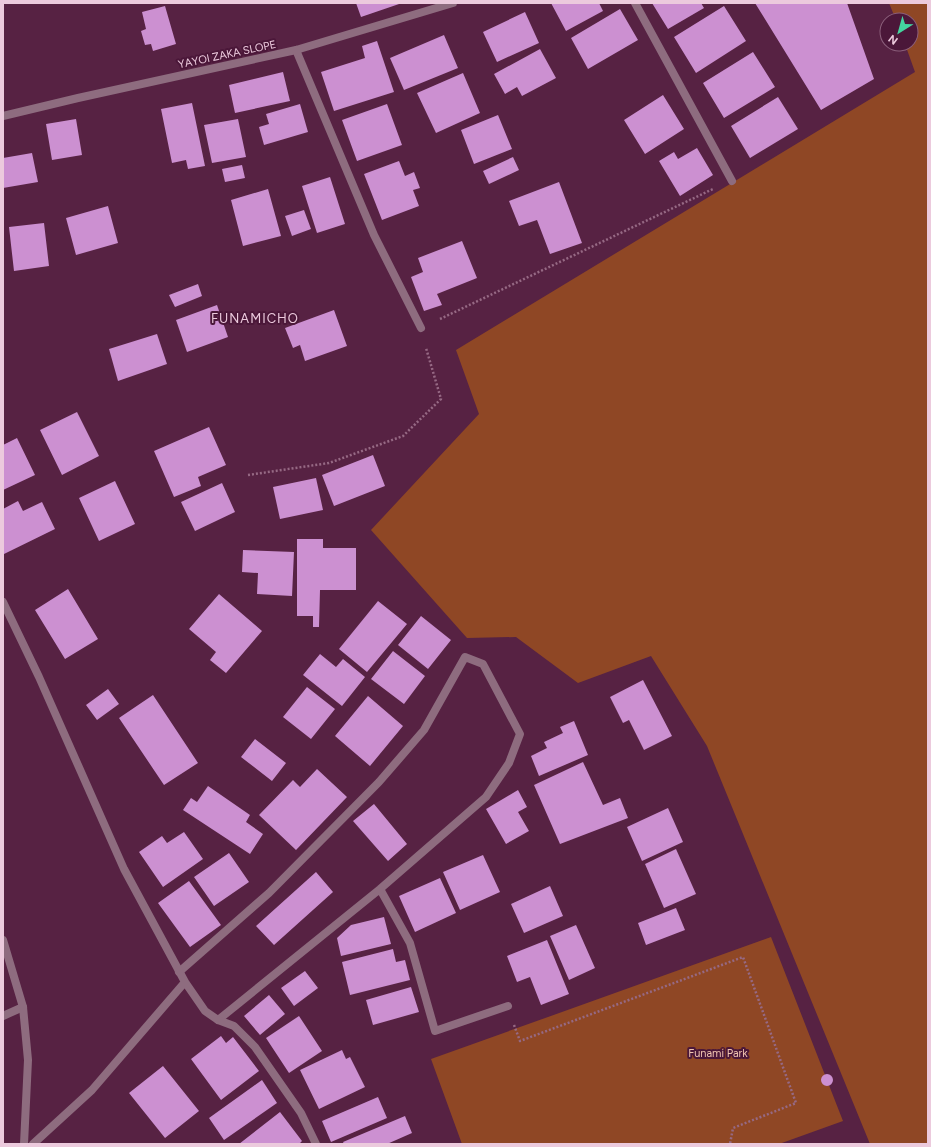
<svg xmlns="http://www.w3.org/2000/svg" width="931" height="1147" font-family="Figtree,sans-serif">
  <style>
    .green { fill: #8f4725 }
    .building { fill: #cc90d1 }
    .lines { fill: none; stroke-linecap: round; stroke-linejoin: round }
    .path { stroke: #966984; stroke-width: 2.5; stroke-dasharray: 2 2; stroke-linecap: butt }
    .service { stroke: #8e6c7f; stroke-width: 8 }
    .minor { stroke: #8e6c7f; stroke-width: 8 }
    .labels { text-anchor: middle; stroke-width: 4; stroke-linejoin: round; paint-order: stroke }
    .street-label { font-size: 11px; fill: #eccadd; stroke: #4b1739 }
    .park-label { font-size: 11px; fill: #f1c5b1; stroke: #4b1739 }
    .quarter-label { font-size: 13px; letter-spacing: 1px; fill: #eccadd; stroke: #4b1739 }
  </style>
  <rect width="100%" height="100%" fill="#572243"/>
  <path class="green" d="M889,3h39v1141h-58l-163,-398 -56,-90 -73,27 -62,-46 -49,1 -96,-108 108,-116 -23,-64 459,-278 -10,-28h6v-24h-15z
    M771,937l72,184 -64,23h-317l-31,-85z"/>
  <path class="building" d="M356,3h46l-41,14z
    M551,3h48l4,8 -37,20z
    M652,3h49l3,5 -36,21z
    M755,3h92l27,76 -53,31z
    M165,6l11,38 -23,7 -2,-7 -6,1 -4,-14 5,-2 -4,-17z
    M724,6l22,35 -50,32 -22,-36z
    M620,9l18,31 -50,29 -17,-31z
    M525,12l14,31 -42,19 -14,-30z
    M444,35l14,33 -54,22 -14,-32z
    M377,41l17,51 -60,19 -13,-39 44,-14 -3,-12z
    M540,49l16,29 -34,18 -5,-9 -12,7 -11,-20z
    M753,52l22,35 -51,31 -21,-35z
    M283,72l7,29 -55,12 -6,-28z
    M463,73l17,40 -44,20 -19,-40z
    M663,95l21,34 -39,25 -21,-34z
    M778,97l20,32 -48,29 -19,-32z
    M192,103l13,63 -17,3 -2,-9 -14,3 -11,-54z
    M300,104l8,28 -44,13 -5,-18 10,-3 -3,-10z
    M387,104l15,41 -45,16 -15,-41z
    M498,115l14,34 -38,15 -13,-34z
    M76,119l6,36 -30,5 -6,-36z
    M238,119l8,38 -34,6 -8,-38z
    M697,148l16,27 -33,21 -21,-35 15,-9 4,7z
    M32,153l6,29 -35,6v-30z
    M513,157l6,13 -30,14 -6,-13z
    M399,161l6,15 9,-4 6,16 -7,2 6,16 -37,14 -18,-46z
    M242,165l3,13 -20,4 -3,-13z
    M330,177l15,47 -28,9 -15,-47z
    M559,182l23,61 -32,11 -13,-34 -18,6 -10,-25z
    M268,189l13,47 -38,10 -12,-46z
    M108,206l10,37 -42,12 -10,-37z
    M304,210l7,19 -19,7 -7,-20z
    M44,223l5,43 -35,5 -5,-44z
    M462,241l15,37 -40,16 5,11 -18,6 -13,-34 12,-5 -5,-14z
    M198,284l4,12 -27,11 -6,-12z
    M217,305l11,32 -41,15 -11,-32z
    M334,310l13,36 -42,15 -5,-16 -7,3 -8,-20z
    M157,334l10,30 -49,17 -9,-32z
    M77,412l22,44 -37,19 -22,-45z
    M209,427l17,38 -28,12 3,9 -27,11 -20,-46z
    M17,438l18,37 -32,15v-45z
    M373,455l12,31 -51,20 -12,-31z
    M316,478l7,32 -43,9 -7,-32z
    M115,481l20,43 -36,17 -20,-43z
    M222,483l13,29 -40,19 -14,-29z
    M18,501l5,10 19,-9 13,27 -51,25 -1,-45z
    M297,539h26v9h33v42h-36l-1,37h-6v-11h-16z
    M243,550l51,2 -2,44 -35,-2 1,-21 -16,-1z
    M68,589l30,50 -33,20 -30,-49z
    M219,594l43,37 -36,42 -16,-13 6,-8 -27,-23z
    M378,601l29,23 -40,48 -28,-23z
    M421,616l30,24 -23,29 -30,-24z
    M393,651l32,25 -21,28 -33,-25z
    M320,654l16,13 7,-8 22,18 -23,29 -39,-31z
    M643,680l29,56 -28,14 -15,-30 -6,3 -13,-26z
    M307,687l28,22 -24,30 -28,-22z
    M108,689l11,15 -22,16 -11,-15z
    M153,695l45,68 -34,22 -45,-67z
    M368,696l35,30 -33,40 -35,-30z
    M574,721l14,34 -49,21 -8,-20 16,-8 -3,-6 19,-9 -3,-6z
    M255,739l31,24 -14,18 -31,-24z
    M583,762l20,43 17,-7 8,20 -68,26 -26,-59z
    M317,769l30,28 -51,53 -37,-35 34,-35 7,7z
    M208,786l42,29 -4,7 17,12 -13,20 -67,-44 8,-12 6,4z
    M518,790l9,17 -9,5 11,19 -23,13 -20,-35z
    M374,804l33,40 -19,17 -35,-40z
    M668,808l15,34 -41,19 -15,-34z
    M184,832l19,27 -40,28 -24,-35 23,-16 5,7z
    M676,849l20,45 -32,14 -19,-44z
    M229,853l20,29 -35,24 -20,-29z
    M483,855l17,37 -40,18 -17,-38z
    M316,872l17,20 -59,53 -18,-19z
    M440,878l16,35 -41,19 -16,-36z
    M189,881l32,44 -31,22 -32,-44z
    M550,886l13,30 -39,17 -13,-29z
    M676,908l9,22 -39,15 -8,-22z
    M384,917l7,27 -50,12 -4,-18 14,-13z
    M576,925l19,43 -26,12 -19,-44z
    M547,940l22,54 -28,11 -11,-28 -13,5 -10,-26z
    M393,949l3,13 9,-2 5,20 -60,15 -8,-33z
    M305,971l13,17 -24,18 -13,-18z
    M411,987l8,25 -46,13 -7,-25z
    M269,995l16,19 -25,21 -16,-19z
    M299,1016l23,35 -33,22 -23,-35z
    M221,1036l5,7 7,-6 26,34 -38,29 -30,-41z
    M342,1050l4,9 4,-2 15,30 -46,22 -19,-39z
    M163,1066l36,45 -34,27 -36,-45z
    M821 1080a6 6 0 1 1 12 0a6 6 0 1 1-12 0Z
    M262,1080l15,23 -53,37 -15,-22z
    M378,1097l9,21 -56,24 -9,-21z
    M280,1112l22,29 -3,3h-60z
    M405,1116l7,17 -25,11h-43l-1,-2z"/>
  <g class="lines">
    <path class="path" d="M440,319l273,-130
      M248,475l81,-12 74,-27 38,-37 -15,-51
      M514,1025l6,16 223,-84 53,146 -63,25 -3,16"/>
    <path class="service" d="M380,889l30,54 25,88 73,-25
      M179,972l90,-79 110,-111 45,-52 41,-73 18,7 37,70 -11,29 -23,34 -106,92 -162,131
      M3,1016l20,-9"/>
    <path class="minor" d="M635,3l97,178
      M296,50l78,185 47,93
      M3,116l75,-18 218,-48 157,-47
      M3,602l36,75 85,192 61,113 -93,108 -59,54
      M3,940l20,67 5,53 -4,84
      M185,982l20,29 13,9 16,6 21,21 46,66 15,31"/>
  </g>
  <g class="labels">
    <g class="street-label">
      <text transform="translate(227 54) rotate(-12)" y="4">YAYOI ZAKA SLOPE</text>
    </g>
    <g class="park-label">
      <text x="718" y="1057">Funami Park</text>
    </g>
    <g class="quarter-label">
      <text x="255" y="323">FUNAMICHO</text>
    </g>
  </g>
  <rect width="931" height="1147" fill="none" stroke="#eccadd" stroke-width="8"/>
  <g transform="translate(899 32) rotate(217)"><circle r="19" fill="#4b1739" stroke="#8b5f7b"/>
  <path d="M0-3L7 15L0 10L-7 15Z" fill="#44d49f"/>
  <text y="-6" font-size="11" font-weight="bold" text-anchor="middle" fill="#eccadd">N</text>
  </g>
</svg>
